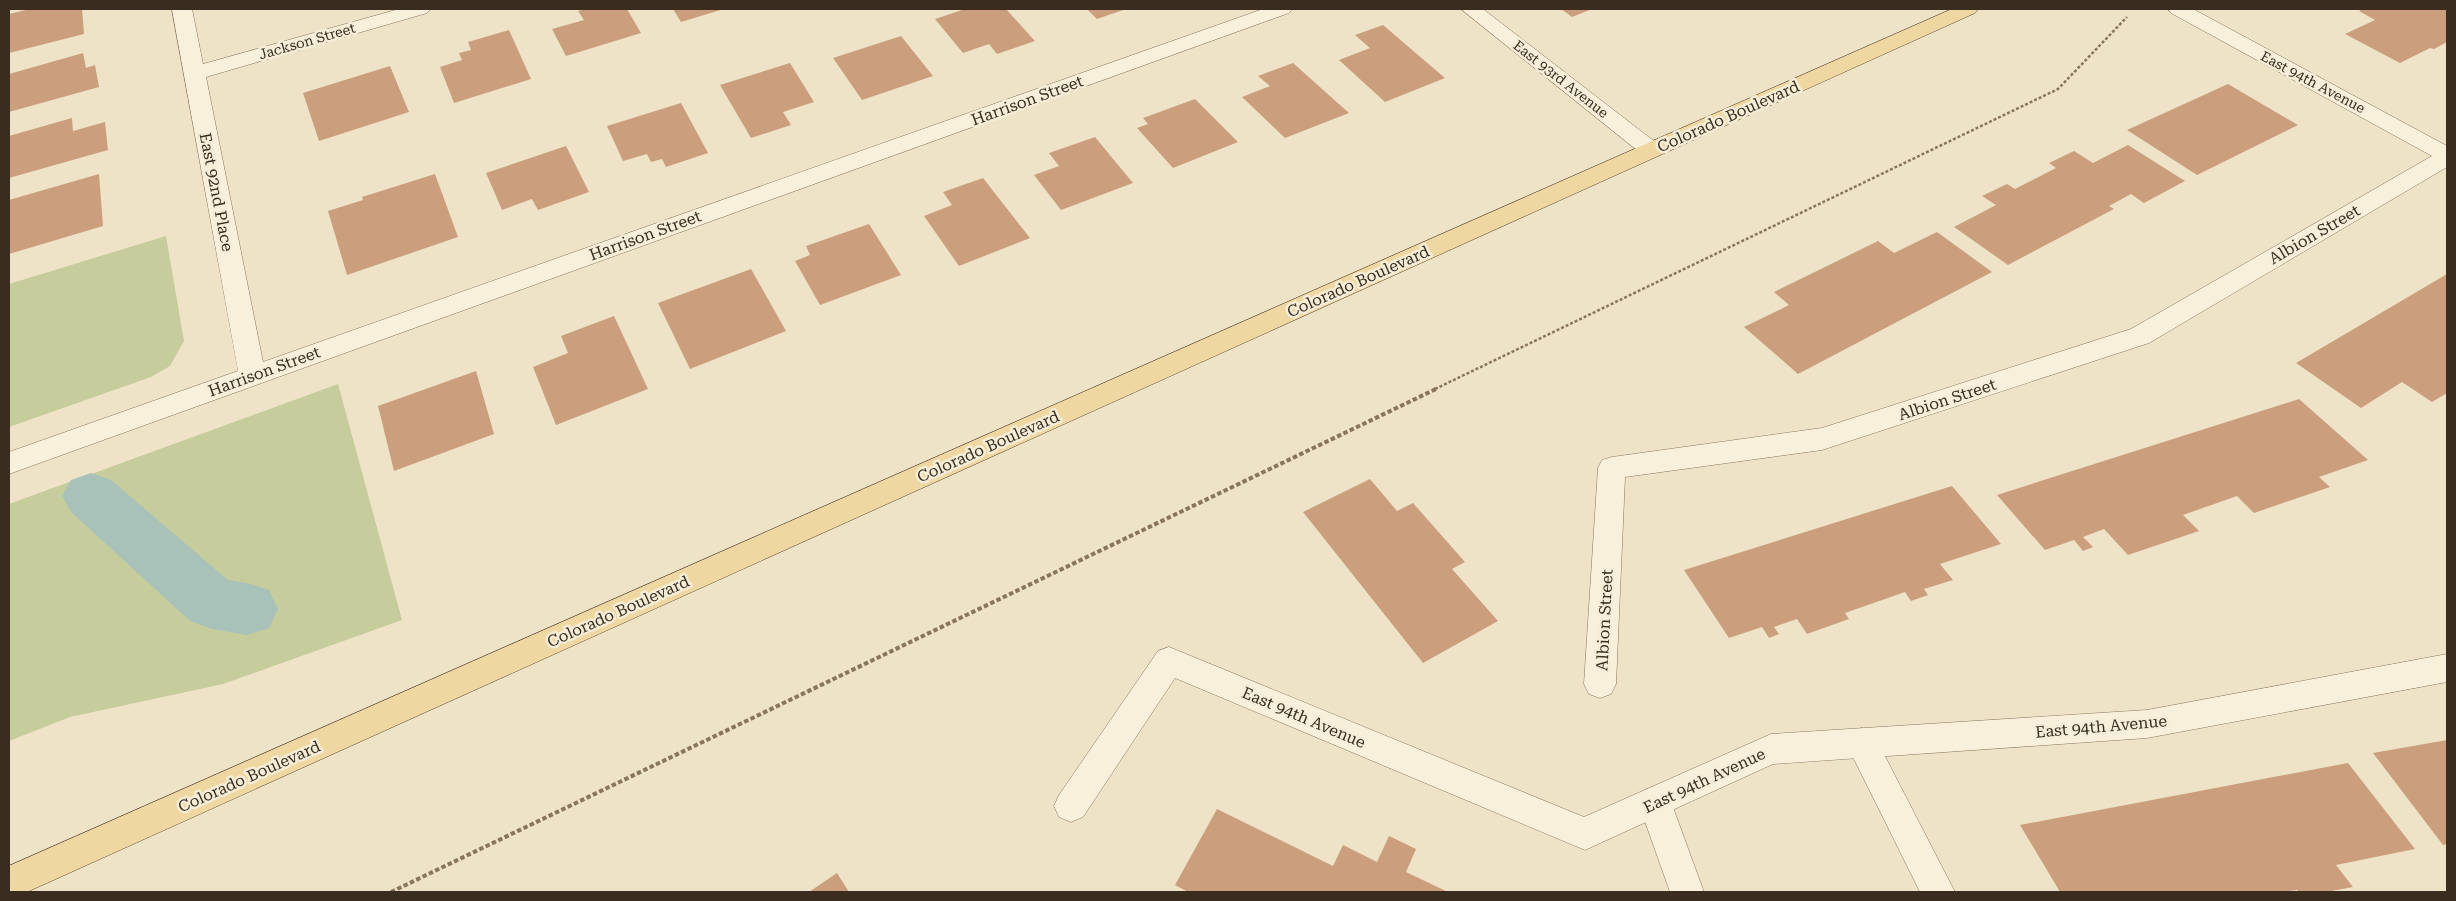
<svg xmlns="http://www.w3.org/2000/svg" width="2456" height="901" font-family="'Roboto Serif',serif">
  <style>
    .green { fill: #c6cc9b }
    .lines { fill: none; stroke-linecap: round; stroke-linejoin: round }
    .canal { fill: #a8c2ba; fill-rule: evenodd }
    .building { fill: #cb9f7e }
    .lane-casing { stroke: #89755d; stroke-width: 1 }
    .street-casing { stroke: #89755d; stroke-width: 1 }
    .primary-casing { stroke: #584331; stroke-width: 1 }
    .path-far1 { stroke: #89755d; stroke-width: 2.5; stroke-dasharray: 3 2; stroke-linecap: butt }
    .path { stroke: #89755d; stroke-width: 4; stroke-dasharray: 4.5 2.5; stroke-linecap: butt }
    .lane { fill: #f8f0db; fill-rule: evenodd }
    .street { fill: #f8f0db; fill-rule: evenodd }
    .primary { fill: #efd7a1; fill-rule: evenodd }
    .labels { text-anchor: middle; stroke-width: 5; stroke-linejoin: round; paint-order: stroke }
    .far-street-label { font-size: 14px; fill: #3a2d20; stroke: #f5edd7 }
    .street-label { font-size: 16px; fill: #3a2d20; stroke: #f5edd7 }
  </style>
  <rect width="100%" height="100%" fill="#eee3c7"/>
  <path class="green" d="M166,236l18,105 -14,25 -19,11 -142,50v-143z
    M338,384l64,236 -179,64 -153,33 -61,24v-237z"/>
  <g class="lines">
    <path class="canal" d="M91,473l20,7 117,100 19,3 22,7 9,19 -9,19 -22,7 -35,-6 -22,-8 -119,-109 -9,-16 9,-16z"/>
  </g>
  <path class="building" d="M30,9h52l2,25 -75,19v-39z
    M585,9h42l14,24 -75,23 -14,-27 32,-9 -6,-9z
    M673,9h51l-43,13z
    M965,9h41l29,32 -38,13 -8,-10 -26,9 -28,-34z
    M1087,9h39l-29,10z
    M1561,9h31l-20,8z
    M2363,9h84v33l-13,7 -4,-1 -30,15 -55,-29 30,-14 -16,-9z
    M1383,25l62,53 -60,24 -46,-42 31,-12 -15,-13z
    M509,30l22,49 -77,24 -14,-36 22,-7 -3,-7 12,-3 -3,-8z
    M901,36l32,40 -71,24 -29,-42z
    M83,53l3,15 9,-3 4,22 -90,25v-38z
    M790,63l24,39 -31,10 8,13 -40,13 -31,-53z
    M1293,63l56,50 -64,25 -43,-41 28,-11 -12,-10z
    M390,66l19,46 -90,29 -16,-48z
    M2228,84l70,41 -101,50 -70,-45z
    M1195,99l43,43 -65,26 -36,-40 11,-4 -5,-6z
    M681,103l27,50 -42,14 -4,-8 -11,3 -4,-8 -24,7 -16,-35z
    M72,118l1,13 32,-9 3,28 -99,28v-42z
    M1095,137l38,46 -72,27 -27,-35 25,-9 -10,-13z
    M2128,145l57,36 -41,22 -13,-9 -22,12 5,3 -106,56 -54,-38 42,-22 -14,-9 25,-12 8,5 41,-21 -7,-5 25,-12 19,12z
    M566,146l23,46 -51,18 -6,-11 -30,11 -16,-37z
    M99,174l4,52 -94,28v-54z
    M435,174l23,63 -111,38 -19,-64 35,-11 -1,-3z
    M983,178l47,60 -71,28 -35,-50 28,-11 -9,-13z
    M869,224l32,51 -81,30 -25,-44 15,-6 -4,-9z
    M1937,232l55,40 -194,102 -54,-47 45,-22 -15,-13 104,-51 16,12z
    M751,269l35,62 -96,38 -32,-66z
    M2447,274v119l-15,9 -30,-20 -41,26 -65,-45z
    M614,316l34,73 -92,36 -23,-58 35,-14 -7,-17z
    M476,371l18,63 -100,37 -16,-65z
    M2299,399l69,61 -49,17 11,10 -76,26 -17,-17 -54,19 16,16 -71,24 -24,-26 -21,8 10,10 -10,4 -9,-11 -29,10 -48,-55z
    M1370,479l27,32 16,-8 52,59 -13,7 46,52 -75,42 -120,-151z
    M1952,486l49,58 -61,20 13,16 -29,9 4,6 -17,6 -6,-9 -60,21 4,6 -42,15 -10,-15 -23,8 5,7 -10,4 -7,-11 -33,11 -45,-68z
    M2447,740v104l-4,1 -70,-92z
    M2348,763l67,86 -79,16 17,22 -27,5h-27l-2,-2 -14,2h-223l-40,-67z
    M1217,809l116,57 10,-21 34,17 12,-26 27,13 -10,23 42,20h-260l-13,-7z
    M837,873l12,19h-40z"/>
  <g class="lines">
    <g class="lane-casing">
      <path id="lane" d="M1862,728l11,5 82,159h-35l-74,-149 5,-10z
        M1655,786l12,5 37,101h-34l-32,-90 5,-11z"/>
    </g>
    <g class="street-casing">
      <path id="street" d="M172,9h20l11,55 196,-55h31l-3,4 -221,64 57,285 1000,-353h29l-3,4 -1280,461v-22l229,-81z
        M1461,9h22l176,136 3,5 -3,5 -8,2 -8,-2z
        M2168,9h25l254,137v21l-298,176 -327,107 -197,27 -9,207 -5,10 -11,4 -11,-4 -5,-10 14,-216 4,-8 10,-3 210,-29 309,-99 301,-173 -261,-143z
        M1169,647l415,170 187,-83 376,-24 300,-56v28l-300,56 -374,26 -188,86 -410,-172 -92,139 -12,5 -12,-5 -5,-11 5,-11 99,-144z"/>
    </g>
    <g class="primary-casing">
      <path id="primary" d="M1952,9h26l-3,4 -1948,879h-18v-26z"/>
    </g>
    <path class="path-far1" d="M1435,389l623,-300 69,-72"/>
    <path class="path" d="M391,892l1047,-504"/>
    <use href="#lane" class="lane"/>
    <use href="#street" class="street"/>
    <use href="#primary" class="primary"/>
  </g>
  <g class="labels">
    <g class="far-street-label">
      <text transform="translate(307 41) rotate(-16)" y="5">Jackson Street</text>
      <text transform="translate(1561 79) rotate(38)" y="5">East 93rd Avenue</text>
      <text transform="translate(2313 82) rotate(28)" y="5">East 94th Avenue</text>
    </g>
    <g class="street-label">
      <text transform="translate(1027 100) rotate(-20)" y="6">Harrison Street</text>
      <text transform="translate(1728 116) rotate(-24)" y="6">Colorado Boulevard</text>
      <text transform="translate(217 192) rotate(79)" y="6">East 92nd Place</text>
      <text transform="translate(2314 234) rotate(-30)" y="6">Albion Street</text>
      <text transform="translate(645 235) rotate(-20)" y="6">Harrison Street</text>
      <text transform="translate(1358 281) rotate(-24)" y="6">Colorado Boulevard</text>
      <text transform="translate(264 371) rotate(-20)" y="6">Harrison Street</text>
      <text transform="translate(1947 399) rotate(-18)" y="6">Albion Street</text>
      <text transform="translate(988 446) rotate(-24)" y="6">Colorado Boulevard</text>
      <text transform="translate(618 611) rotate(-24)" y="6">Colorado Boulevard</text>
      <text transform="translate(1604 620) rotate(-87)" y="6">Albion Street</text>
      <text transform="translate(1304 717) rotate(23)" y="6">East 94th Avenue</text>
      <text transform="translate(2101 726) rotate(-5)" y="6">East 94th Avenue</text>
      <text transform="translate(249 776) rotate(-24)" y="6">Colorado Boulevard</text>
      <text transform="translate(1704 780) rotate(-25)" y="6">East 94th Avenue</text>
    </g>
  </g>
  <rect width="2456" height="901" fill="none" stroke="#3a2d20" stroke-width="20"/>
</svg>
